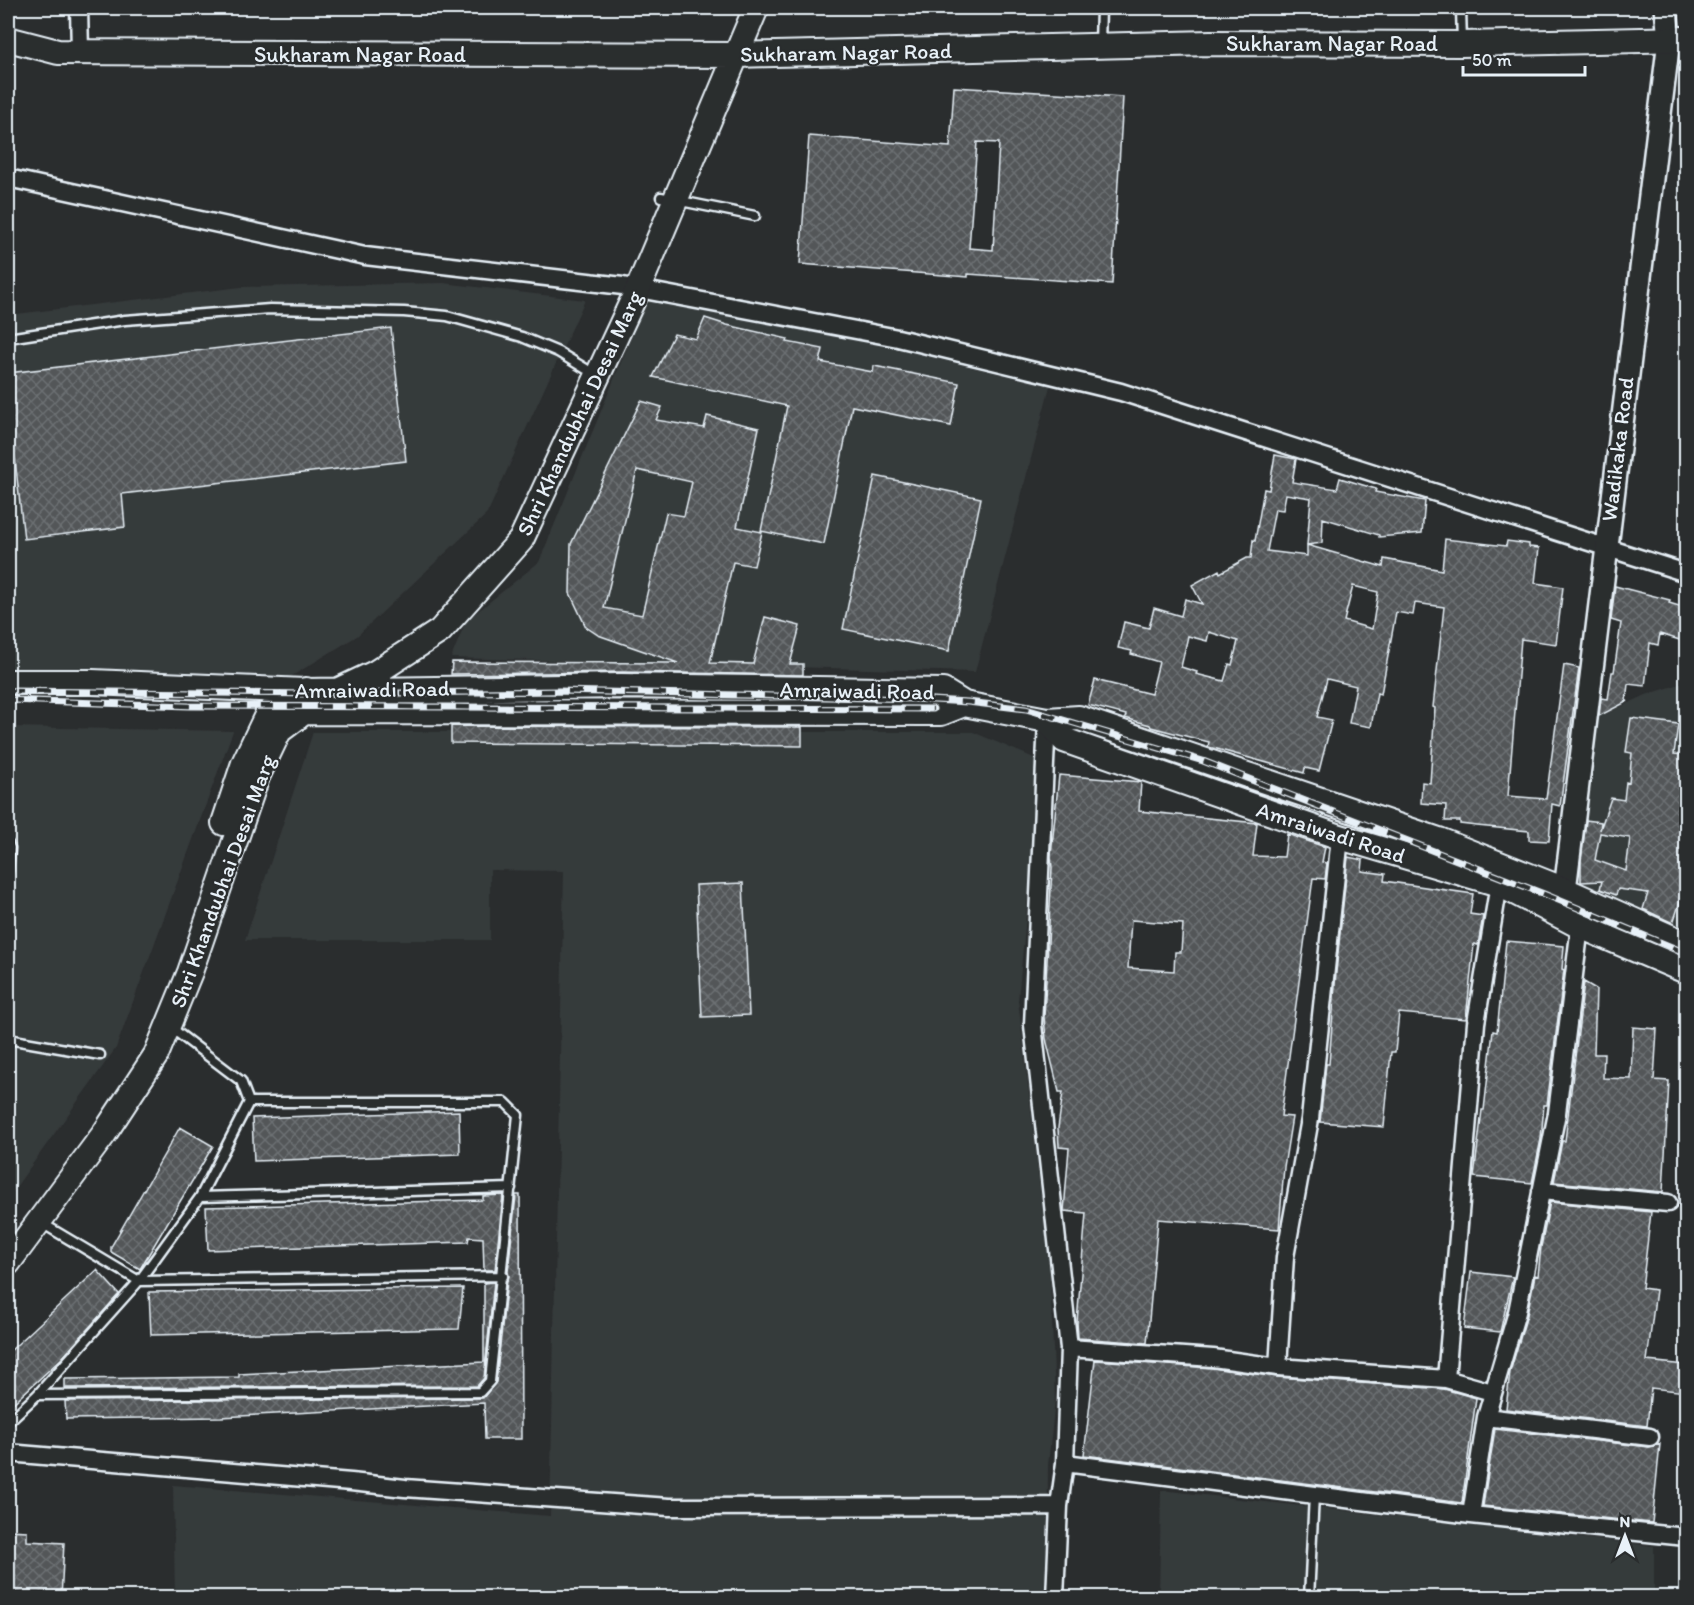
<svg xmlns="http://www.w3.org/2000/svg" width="1694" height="1605" font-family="Itim,sans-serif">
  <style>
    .built { fill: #363a3b }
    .building { fill: url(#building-cross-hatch); stroke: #e8f1f8; stroke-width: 1.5; fill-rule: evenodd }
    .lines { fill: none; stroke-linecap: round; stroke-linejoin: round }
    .service-casing { stroke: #e8f1f8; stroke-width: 13 }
    .minor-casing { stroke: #e8f1f8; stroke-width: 21 }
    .tertiary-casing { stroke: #e8f1f8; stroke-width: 26 }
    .secondary-casing { stroke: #e8f1f8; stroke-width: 28 }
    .service { stroke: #2a2d2e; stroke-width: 8 }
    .minor { stroke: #2a2d2e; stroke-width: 16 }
    .tertiary { stroke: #2a2d2e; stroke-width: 21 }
    .secondary { stroke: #2a2d2e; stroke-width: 24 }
    .rail-casing { stroke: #e8f1f8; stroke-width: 7 }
    .rail { stroke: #2a2d2e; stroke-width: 4.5; stroke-dasharray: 14; stroke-linecap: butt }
    .labels { text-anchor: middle; stroke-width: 4.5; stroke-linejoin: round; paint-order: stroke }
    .street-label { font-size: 22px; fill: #e8f1f8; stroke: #2a2d2e }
  </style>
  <defs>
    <pattern id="building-cross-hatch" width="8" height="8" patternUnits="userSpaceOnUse" patternTransform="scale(1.5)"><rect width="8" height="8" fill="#535759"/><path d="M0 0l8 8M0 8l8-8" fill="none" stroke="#6c7072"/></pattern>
  </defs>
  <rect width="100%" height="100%" fill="#2a2d2e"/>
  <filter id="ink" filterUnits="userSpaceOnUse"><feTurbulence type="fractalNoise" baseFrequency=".0167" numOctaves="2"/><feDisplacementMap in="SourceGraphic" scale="12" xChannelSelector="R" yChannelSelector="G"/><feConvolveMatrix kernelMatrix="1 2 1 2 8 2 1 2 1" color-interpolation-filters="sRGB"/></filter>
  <g filter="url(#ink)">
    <path class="built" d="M443,283l142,17 -98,214 -130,122 -65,40 -284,1v-362l233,-28z
      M647,299l255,51 148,36 -75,286 -524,-14 15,-37 73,-59z
      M1686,682v256l-116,-51 18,-165 58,-27z
      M8,727l225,4 -117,317 -108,150z
      M313,732h660l68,29 -23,239 32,270 5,130 -7,65 -1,132h-872l-2,-112 377,31 14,-645 -74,-1v70h-245z
      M1161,1490l493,56v51l-495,1z"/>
    <path class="building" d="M954,87l169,10 -11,187 -144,-10v3l-168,-13 9,-128 141,11zM977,142l22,1 -6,107 -24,-2z
      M705,318l22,7 61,14 -1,3 36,7 -3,13 53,10 1,-6 85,17 -8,43 -99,-20 -28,138 -63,-13 26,-125 -134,-29 21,-43 22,5z
      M391,328l15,133 -284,33 3,33 -101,12 -16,-141v-25z
      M641,401l21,6 -6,13 48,8 3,-12 52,12 -22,99 25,5 -8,34 -21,-4 -23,101 43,1 12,-47 35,9 -10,38h13v11l-182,-3 -170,2 1,-12 226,1 -80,-28 -12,-8 -16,-34 1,-49zM637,470l55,12 -8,34 -18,-3 -24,102 -38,-7z
      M1275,455l21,4 -4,23 45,7 3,-11 36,11 -1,3 50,9 -3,32 -43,4v-2l-56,-17 -1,25 -15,2 4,-47 -25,-4 -3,16 -8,-1 -8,42 40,5v-11l76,22 1,-8 58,11 3,-31 61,7 1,-5 22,3v3l10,1 -4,35 28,4 -7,57 -35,-5 -13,157 38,3 18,-134 15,3 -19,138 -8,-2 -3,37 -20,-1v-9l-52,-5 -17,-2v-3h-15l1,-16 -25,-2 1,-21 8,1 5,-75 -2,-1 11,-100 -29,-4 -2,12 -17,-3 -15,82 -4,-1 -6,34 -22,-4 7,-37 -29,-7 -10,38 15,3 -13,51 -14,-3 -1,5 -87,-24 -9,-2 1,-5 -58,-15 -1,-2 -25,-7 1,-3 -38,-10 7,-25 56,14 8,-32 -28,-8 1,-3 -14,-3 6,-26 25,6 5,-20 27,8 4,-17 17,5 -10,-19 27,-15 1,3 27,-15h4l2,-18 2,1 9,-52 5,1zM1353,586l25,6 -6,37 -28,-8zM1209,632l29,9 -6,24 -3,-1 -5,17 -28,-7 1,-2 -16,-5 7,-31 19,5z
      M875,476l106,22 -32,153 -106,-22z
      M1615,586l55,14 -1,3 17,5v34l-26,-8 -2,11 -8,-2 -5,43 -17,-2 -2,17h2l-29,15 2,-18 7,1 4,-27h2l7,-49 -10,-3z
      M1631,718l47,6 -4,30 12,1 -4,52h2l-1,20 3,1v73l-5,-2 -8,24 -30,-14 5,-16 -30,-4 -2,6 -16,-6 2,-8 -21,1v-21l5,-41 15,2 -1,8 11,-32 13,2 2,-18 3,1 3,-30 -6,-1zM1600,833l30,5 -4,33 -31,-11z
      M451,726l351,1v19l-351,-3z
      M1059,775l82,7 -2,29 118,12 -4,33 31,1 3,-23 38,13 -3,15 5,1 -2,16 -12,-1 -32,238 11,1 -8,50 -5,62 -121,-10 -11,124 -69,-5 -1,-16 9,-109 -22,-2 5,-63 -10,-1 -1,-19 5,-36h-4l-13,-53 -2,-22 8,-149 -1,-12zM1131,920l52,4 -2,28h-6l-1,19 -46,-3z
      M1348,857l15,3 -1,11 23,3 -1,7 89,13 -3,20 13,2 -5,29 -4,-1 -8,75 -67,-6 -4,39h-4l-7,75 -64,-5 6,-58h3l7,-92z
      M743,883l6,132 -47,2 -6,-132z
      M1506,941l58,5 -2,23 2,1 -17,135h-3l-3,34 -9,44 -58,-6 8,-67h2l9,-79 4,1z
      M1584,982l12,7 -2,65h10l-1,24 28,1 2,-52 24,2 -3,51 15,1 -6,111 -109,-10 8,-41h3z
      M459,1111l1,43 -206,7 -2,-43z
      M180,1127l33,19 -73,123 -29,-17v-5z
      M503,1195l-8,75h-11l-1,-32 -14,-1 -1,5 -260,8 -2,-43 277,-7v-4z
      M516,1195h4l1,244h-36l-1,-36 -263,14 -155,2 -1,-18 418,-3 13,-16 11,-101 2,-5 -1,-4z
      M1550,1202l101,10 -9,76 14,2 -9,71 39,4v27l-35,-4 -4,38 -141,-17 4,-37 17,-57 8,-40 3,1 3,-29z
      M97,1270l22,24 -57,64 -54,50v-55z
      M1471,1272l42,5 -13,55 -36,-4z
      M494,1282l-10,96 -7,8 -412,2v-9l174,-2v-3l245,-12v-79z
      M463,1288l-4,41 -308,6 -2,-43z
      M1095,1360l117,8 65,9 167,12 32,9 -14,105 -378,-48z
      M1495,1429l154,18 11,-3 -8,79 -169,-17z
      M8,1530l19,1v10l37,2 -3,55h-53z"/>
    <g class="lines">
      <g class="service-casing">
        <path id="service" d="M1461,8l1,35
          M1100,45l1,-37
          M661,197l94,19
          M8,338l117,-18 145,-11 134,3 43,4 75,21 36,15 28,17
          M8,844l2,4 -2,23
          M8,1039l92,16
          M200,1197l311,-9
          M40,1222l99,59 364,-5
          M37,1395l443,-3 10,-11 28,-266 -13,-13h-256
          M8,1422l29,-27 102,-114 61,-84 49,-95 -8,-21 -71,-54
          M1309,1598l5,-103"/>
      </g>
      <g class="minor-casing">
        <path id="minor" d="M79,8l1,44
          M8,178l357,78 258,30 275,52 223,54 565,181
          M1047,720l-14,305 36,323 -4,115 -6,43 -4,92
          M1580,926l-23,187 -40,199 -31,105 -15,98 215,22
          M1541,1191l127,12
          M1069,1348l144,10 65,9 168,12 30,-356 23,-139
          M1278,1367l7,-110 25,-138 30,-282
          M1446,1379l46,13
          M1486,1417l164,20
          M8,1453l343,29 54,6 264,19 390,-1
          M1065,1463l406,52"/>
      </g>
      <g class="tertiary-casing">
        <path id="tertiary" d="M1565,890l104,-850 -3,-32"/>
      </g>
      <g class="secondary-casing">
        <path id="secondary" d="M8,39l50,13 677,3 476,-12 251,1 224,-5
          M8,682h84l213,9 316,-5 322,5 21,13 83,16 32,-2 360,122 126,50 121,54
          M307,712l634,1 23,-9
          M1047,720l17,20 276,97 159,47 81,42 106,45
          M224,823l20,-60 24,-50 38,-23
          M8,1263l96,-129 52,-79 34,-83 67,-195 22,-46 24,-18 38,-24 34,-16 65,-42 81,-91 117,-251 118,-281"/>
      </g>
      <use href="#service" class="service"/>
      <use href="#minor" class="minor"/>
      <use href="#tertiary" class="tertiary"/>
      <use href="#secondary" class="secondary"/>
      <g class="rail-casing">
        <path id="rail" d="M8,691l314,3 237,-3 357,8 52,3 58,7 177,52 341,133 142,59
          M8,700l181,6 744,3"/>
      </g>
      <use href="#rail" class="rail"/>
    </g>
  </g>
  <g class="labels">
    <g class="street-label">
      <text x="1332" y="51">Sukharam Nagar Road</text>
      <text transform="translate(846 52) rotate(-1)" y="8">Sukharam Nagar Road</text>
      <text x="360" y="62">Sukharam Nagar Road</text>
      <text transform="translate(579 413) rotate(-65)" y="8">Shri Khandubhai Desai Marg</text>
      <text transform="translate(1617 449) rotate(-83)" y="8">Wadikaka Road</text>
      <text transform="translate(372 689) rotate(-1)" y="8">Amraiwadi Road</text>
      <text transform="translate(857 690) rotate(1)" y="8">Amraiwadi Road</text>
      <text transform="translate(1331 832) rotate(18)" y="8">Amraiwadi Road</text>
      <text transform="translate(222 881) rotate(-70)" y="8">Shri Khandubhai Desai Marg</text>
    </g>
  </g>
  <rect width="1694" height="1605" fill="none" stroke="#2a2d2e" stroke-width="30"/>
  <rect x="15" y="15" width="1664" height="1575" fill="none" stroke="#e8f1f8" stroke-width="2" filter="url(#ink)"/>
  <g transform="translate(1625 1536)" stroke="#2a2d2e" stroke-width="4.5" paint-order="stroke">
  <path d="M0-4.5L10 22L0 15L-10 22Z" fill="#e8f1f8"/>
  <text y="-9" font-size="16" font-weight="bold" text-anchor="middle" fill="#e8f1f8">N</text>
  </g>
  <path d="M1463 66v9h122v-9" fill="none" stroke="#e8f1f8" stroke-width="3"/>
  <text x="1472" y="66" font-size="18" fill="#e8f1f8" stroke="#2a2d2e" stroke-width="4.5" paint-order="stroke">50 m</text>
</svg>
